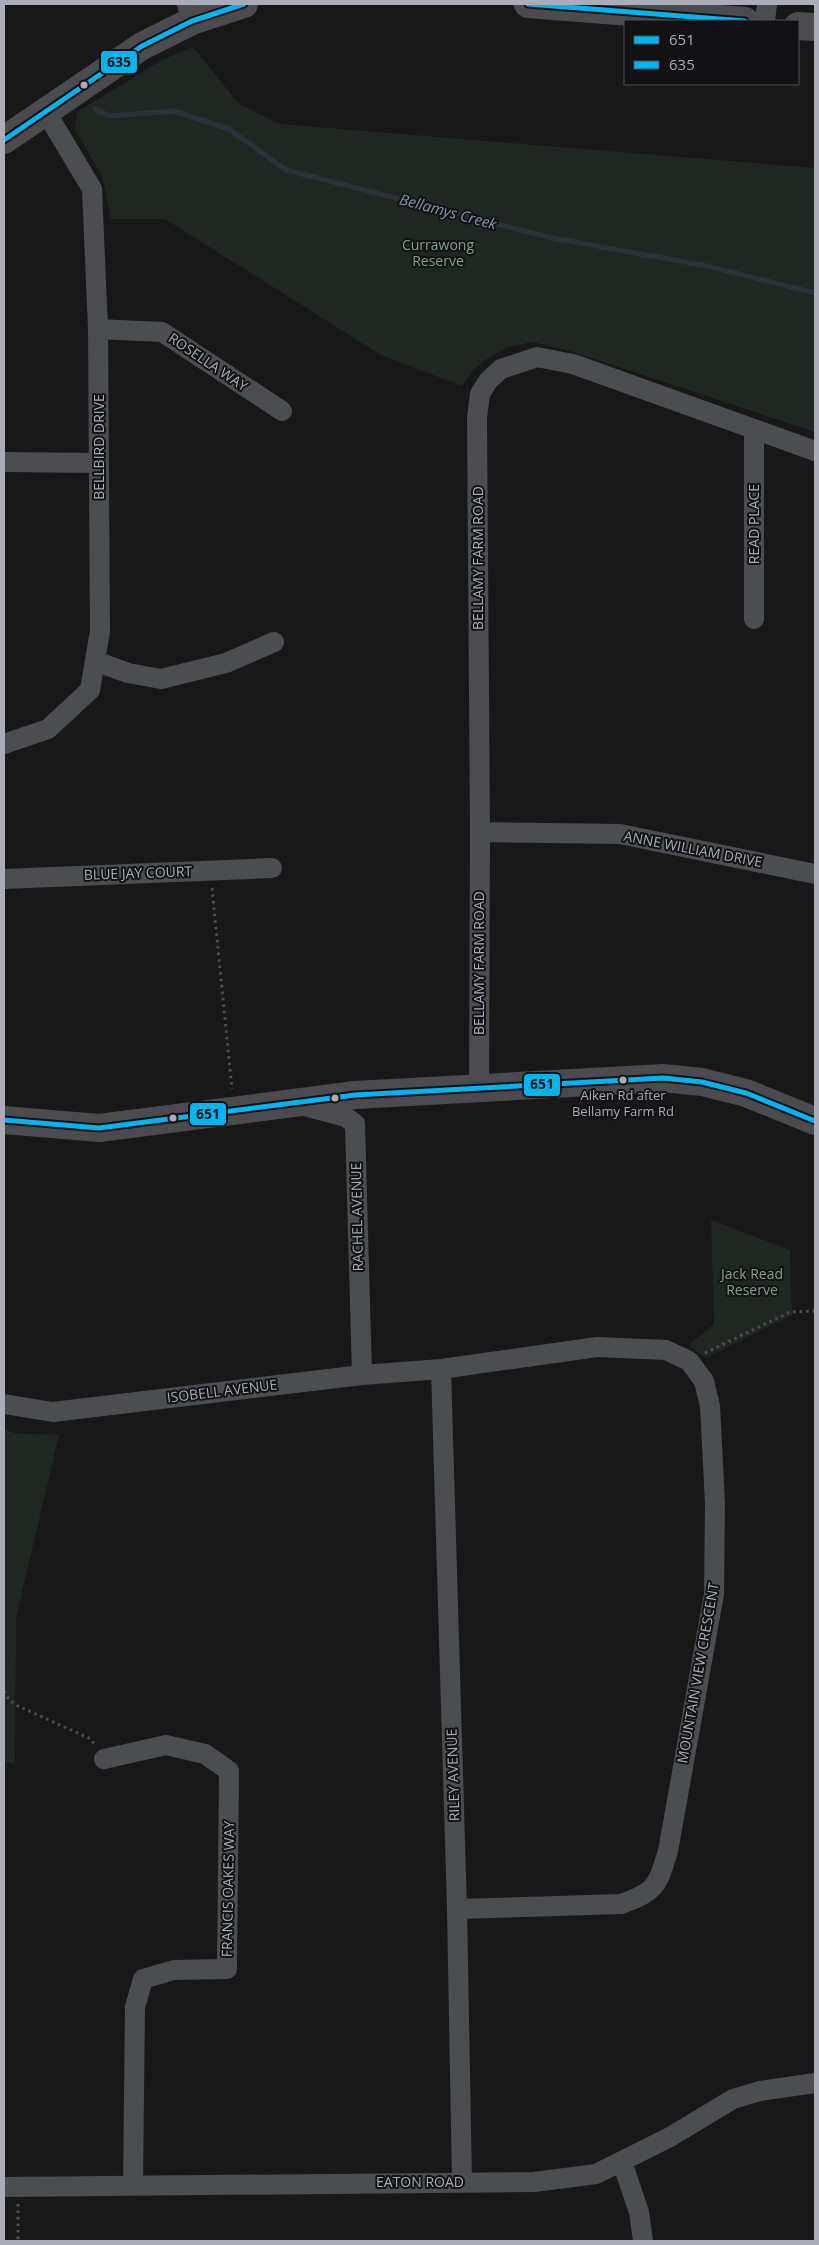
<svg xmlns="http://www.w3.org/2000/svg" width="819" height="2245" font-family="'Open Sans',sans-serif">
  <style>
    .green { fill: #202722 }
    .lines { fill: none; stroke-linecap: round; stroke-linejoin: round }
    .stream { stroke: #2c3139; stroke-width: 5 }
    .path { stroke: #4e4f52; stroke-width: 3; stroke-dasharray: 2.5 4; stroke-linecap: butt }
    .street { stroke: #4c4d51; stroke-width: 20 }
    .secondary { stroke: #4b4b4f; stroke-width: 28 }
    .bus-1-casing { stroke: #121214; stroke-width: 9 }
    .bus-2-casing { stroke: #121214; stroke-width: 9 }
    .bus-1 { stroke: #00b5ef; stroke-width: 5 }
    .bus-2 { stroke: #00b5ef; stroke-width: 5 }
    .bus-dot { fill: #aaadb8; stroke: #121214; stroke-width: 2 }
    .labels { text-anchor: middle; stroke-width: 4; stroke-linejoin: round; paint-order: stroke }
    .bus-label { font-size: 13px; fill: #aaadb8; stroke: #121214 }
    .park-label { font-size: 14px; fill: #83a289; stroke: #121214 }
    .street-label { font-size: 14px; fill: #aaadb8; stroke: #121214 }
    .water-label { font-size: 15px; font-style: italic; fill: #8496b1; stroke: #121214 }
    .line-badge { stroke: #121214; stroke-width: 2 }
    .pale-badge-label { font-size: 14px; text-anchor: middle; font-weight: bold; fill: #111 }
  </style>
  <rect width="100%" height="100%" fill="#181818"/>
  <path class="green" d="M193,47l46,57 41,20 535,44v264l-241,-80 -41,-10 -26,5 -22,13 -11,9 -12,17 -81,-31 -216,-136h-54l-9,-43 -27,-46 2,-18 85,-52z
    M711,1220l79,30 2,65 -86,43 -17,-13 25,-21z
    M4,1430l11,3 44,2 -43,183 -1,146 -11,-2z"/>
  <g class="lines">
    <path class="stream" d="M95,109l15,7 64,-5 55,18 57,41 266,68 155,28 108,27"/>
    <path class="path" d="M212,888l20,201
      M705,1353l85,-41 25,-1
      M4,1691l5,9 7,5 75,34 4,7
      M18,2204v37"/>
    <path class="street" d="M187,4l5,17
      M765,21l2,-17
      M98,329l64,3 120,79
      M4,462l95,1
      M754,619v-189
      M95,661l33,12 33,6 65,-16 48,-21
      M4,744l44,-15 42,-39 10,-59 -2,-302 -6,-140 -46,-77
      M480,832l140,2 195,40
      M4,879l268,-11
      M479,1087l1,-255 -3,-414 3,-24 8,-13 13,-12 36,-12 36,7 242,87
      M305,1106l41,11 9,7 7,251
      M441,1369l16,540 5,273
      M4,1404l49,8 309,-37 79,-6 156,-22 69,3 23,11 15,20 6,25 5,97 -1,91 -46,257c-11,35 -11,40 -47,53l-164,5
      M104,1759l62,-14 39,9 24,17 -2,198 -53,1 -31,9 -8,28 -2,178
      M622,2162l17,50 4,29
      M4,2187l530,-5 62,-8 74,-37 63,-38 27,-8 55,-8"/>
    <path class="secondary" d="M528,4l217,17
      M798,26l17,1
      M4,140l138,-94 50,-25 52,-17
      M4,1120l95,8 256,-33 308,-17 39,4 44,11 69,28"/>
    <g class="bus-1-casing">
      <path id="bus-1" d="M4,1120l95,8 256,-33 308,-17 39,4 44,11 69,28"/>
    </g>
    <g class="bus-2-casing">
      <path id="bus-2" d="M528,4l217,17
        M4,140l138,-94 50,-25 52,-17"/>
    </g>
    <use href="#bus-1" class="bus-1"/>
    <use href="#bus-2" class="bus-2"/>
  </g>
  <g class="bus-dot">
    <circle cx="84" cy="85" r="4.5"/>
    <circle cx="623" cy="1080" r="4.5"/>
    <circle cx="335" cy="1098" r="4.5"/>
    <circle cx="173" cy="1118" r="4.5"/>
  </g>
  <g class="labels">
    <g class="bus-label">
      <text x="623" y="1100">Aiken Rd after<tspan x="623" dy="16">Bellamy Farm Rd</tspan></text>
    </g>
    <g class="park-label">
      <text x="438" y="250">Currawong<tspan x="438" dy="16">Reserve</tspan></text>
      <text x="752" y="1279">Jack Read<tspan x="752" dy="16">Reserve</tspan></text>
    </g>
    <g class="street-label">
      <text transform="translate(208 362) rotate(34)" y="5">ROSELLA WAY</text>
      <text transform="translate(99 447) rotate(-90)" y="5">BELLBIRD DRIVE</text>
      <text transform="translate(754 524) rotate(-90)" y="5">READ PLACE</text>
      <text transform="translate(478 558) rotate(-90)" y="5">BELLAMY FARM ROAD</text>
      <text transform="translate(693 849) rotate(11)" y="5">ANNE WILLIAM DRIVE</text>
      <text transform="translate(138 873) rotate(-2)" y="5">BLUE JAY COURT</text>
      <text transform="translate(479 963) rotate(-90)" y="5">BELLAMY FARM ROAD</text>
      <text transform="translate(357 1217) rotate(-91)" y="5">RACHEL AVENUE</text>
      <text transform="translate(222 1391) rotate(-7)" y="5">ISOBELL AVENUE</text>
      <text transform="translate(698 1673) rotate(-80)" y="5">MOUNTAIN VIEW CRESCENT</text>
      <text transform="translate(453 1775) rotate(-92)" y="5">RILEY AVENUE</text>
      <text transform="translate(228 1889) rotate(-89)" y="5">FRANCIS OAKES WAY</text>
      <text x="420" y="2187">EATON ROAD</text>
    </g>
    <g class="water-label">
      <text transform="translate(448 212) rotate(15)" y="5">Bellamys Creek</text>
    </g>
  </g>
  <g class="line-badge">
    <rect x="100" y="50" width="38" height="24" rx="5" fill="#00b5ef"/>
    <rect x="523" y="1073" width="38" height="24" rx="5" fill="#00b5ef"/>
    <rect x="189" y="1102" width="38" height="24" rx="5" fill="#00b5ef"/>
  </g>
  <g class="pale-badge-label">
    <text x="119" y="67">635</text>
    <text x="542" y="1089">651</text>
    <text x="208" y="1119">651</text>
  </g>
  <rect width="819" height="2245" fill="none" stroke="#aaadb8" stroke-width="10"/>
  <rect x="624" y="20" width="175" height="65" fill="#121214" stroke="#4f5056"/>
  <rect x="634" y="36" width="25" height="8" fill="#00b5ef" stroke="#4f5056"/>
  <text x="669" y="45" font-size="15" fill="#aaadb8">651</text>
  <rect x="634" y="61" width="25" height="8" fill="#00b5ef" stroke="#4f5056"/>
  <text x="669" y="70" font-size="15" fill="#aaadb8">635</text>
</svg>
